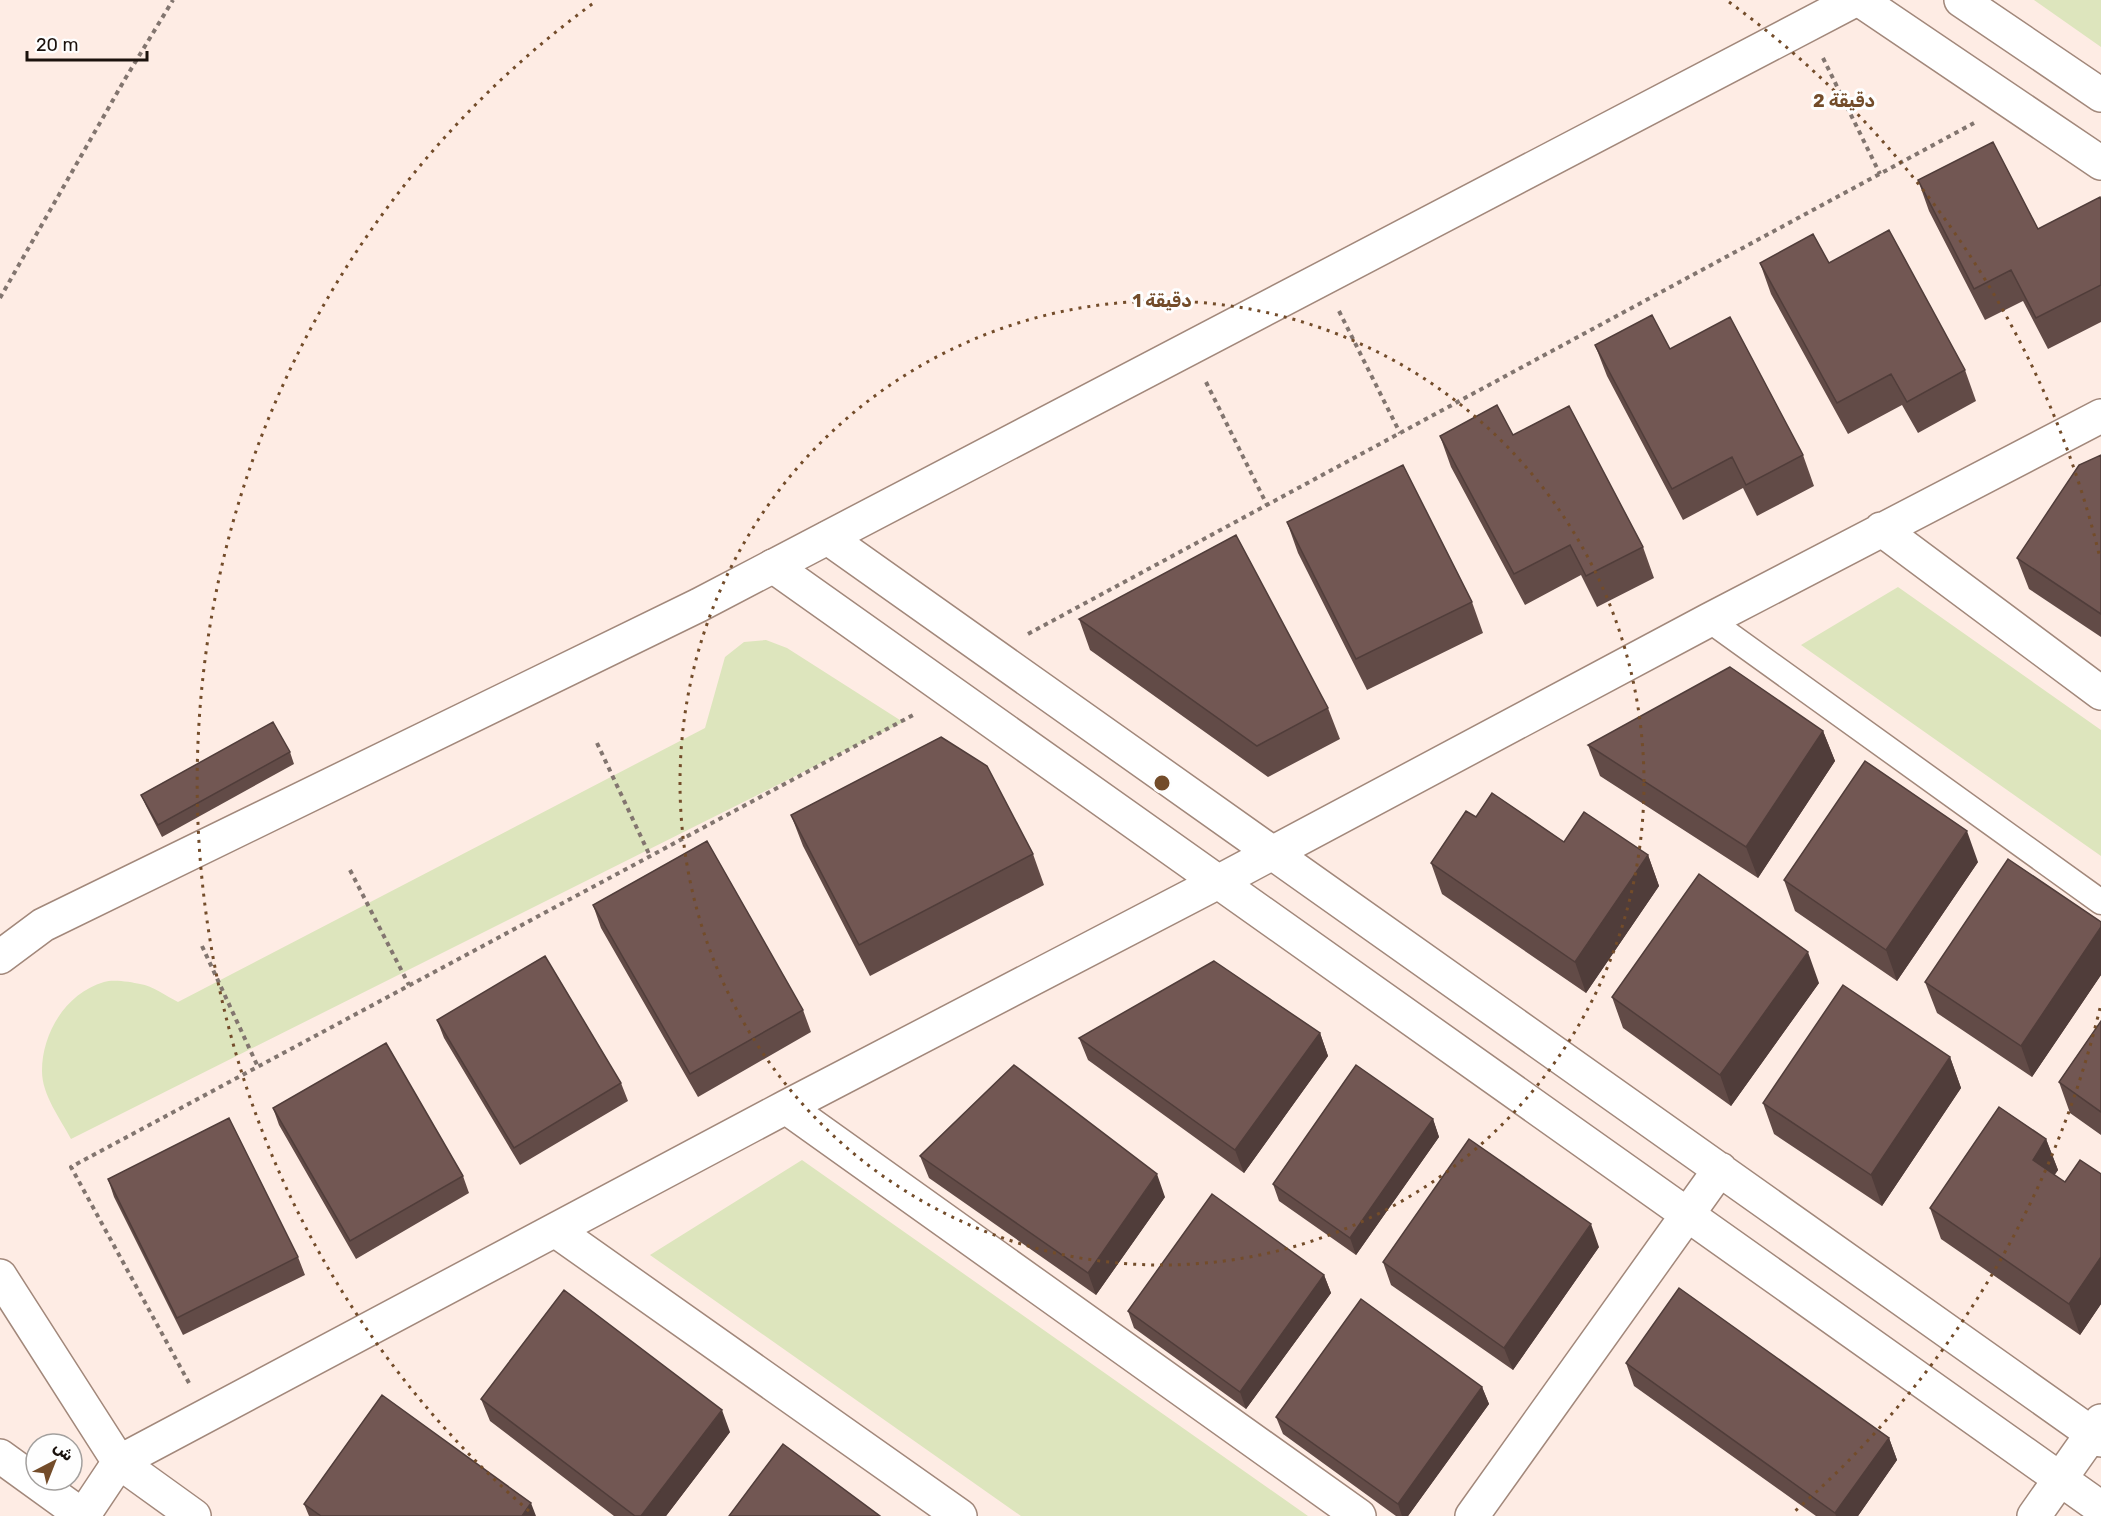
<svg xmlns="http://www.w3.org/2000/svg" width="2101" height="1516" font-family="Rubik,'Noto Naskh Arabic',sans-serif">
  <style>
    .green { fill: #dde5bd }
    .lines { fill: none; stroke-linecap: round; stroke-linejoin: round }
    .lane-casing { stroke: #a2887b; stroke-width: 27 }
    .street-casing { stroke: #a2887b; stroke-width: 36 }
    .secondary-casing { stroke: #a2887b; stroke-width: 36 }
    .path { stroke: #82756f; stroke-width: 4; stroke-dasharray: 4.5 4.5; stroke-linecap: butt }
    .lane { stroke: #fff; stroke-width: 24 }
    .street { stroke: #fff; stroke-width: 33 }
    .secondary { stroke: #fff; stroke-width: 33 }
    .wall { fill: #624b47 }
    .shaded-wall { fill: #503d3a }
    .building { fill: #725753; stroke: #503d3a; stroke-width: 1.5 }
    .ring { fill: none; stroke: #734c2a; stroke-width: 3; stroke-dasharray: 3 6 }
    .centre { fill: #734c2a; stroke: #fefefe; stroke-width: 3 }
    .ring-label { font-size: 18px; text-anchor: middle; font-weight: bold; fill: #734c2a; stroke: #fefefe; stroke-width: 6; stroke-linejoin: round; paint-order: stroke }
  </style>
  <rect width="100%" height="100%" fill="#feece4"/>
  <path class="green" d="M2034,0h67v47z
    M1898,587l203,143v126l-300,-211z
    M766,640l21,8 116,74 -832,417c-11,-21 -29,-44 -29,-68 0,-38 24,-78 62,-89 9,-3 27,0 36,2 13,2 26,12 38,18l527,-274 20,-71 19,-15z
    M802,1160l506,356h-287l-371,-261z"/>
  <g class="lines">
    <g class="lane-casing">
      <path id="lane" d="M1709,620l392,282"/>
    </g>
    <g class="street-casing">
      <path id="street" d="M1860,0l241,163
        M1961,0l140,95
        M1881,529l220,164
        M828,538l1273,902
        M773,566l1328,942
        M786,1107l573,409
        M555,1230l405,286
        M0,1276l119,186 75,54
        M0,1456l83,60
        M83,1516l36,-54 667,-355 432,-225 491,-262 392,-204
        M1472,1516l248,-347
        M2034,1516l67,-95"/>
    </g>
    <g class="secondary-casing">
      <path id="secondary" d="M0,957l43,-32 656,-320 1156,-605"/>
    </g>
    <path class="path" d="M1823,58l57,116
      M0,298l125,-219 48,-79
      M1339,311l61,122
      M1206,382l61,123
      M1028,634l946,-511
      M597,743l53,113
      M350,870l59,115
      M202,946l56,121
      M189,1383l-118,-216 844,-453"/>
    <use href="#lane" class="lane"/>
    <use href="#street" class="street"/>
    <use href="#secondary" class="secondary"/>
  </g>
  <path class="wall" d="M1918,180l120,49 63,-29v122l-53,27 -25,-48 -38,19 -56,-109z
    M1760,263h69l136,107 11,31 -58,32 -16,-28 -54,29 -77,-140z
    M1595,345l75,4 133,106 11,31 -57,30 -14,-28 -60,32 -76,-144z
    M1513,435l130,112 11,31 -57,29 -16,-32 -56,30 -74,-138 -11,-31z
    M2101,455v182l-72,-48 -12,-31z
    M1287,522l185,80 11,31 -116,57 -69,-137z
    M1079,619l249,89 12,31 -72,38 -178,-127z
    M1823,731l12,30 -77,117 -158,-102 -12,-31z
    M290,752l4,12 -132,73 -16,-31 -5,-11z
    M791,815l242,39 11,31 -174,91 -67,-130z
    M1476,817l88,25 84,13 11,31 -73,107 -144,-99 -11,-31z
    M1978,862l-81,119 -102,-70 -11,-31z
    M593,905l210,105 8,22 -113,65 -97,-169z
    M2101,922v53l-69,102 -95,-64 -12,-31z
    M1819,983l-88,123 -108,-78 -11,-31z
    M437,1020l184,63 7,18 -108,64 -76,-127z
    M2101,1021v114l-31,-22 -11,-31z
    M1320,1033l8,23 -84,117 -156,-113 -9,-22z
    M1950,1057l11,31 -79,118 -108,-72 -11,-31z
    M273,1108l190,68 6,17 -113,66 -77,-134z
    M1433,1119l6,18 -83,118 -77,-54 -6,-17z
    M2046,1139l12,31 -4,5 11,7 36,-8v130l-21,31 -139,-96 -11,-31z
    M920,1156l245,41 -69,98 -167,-117z
    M108,1179l190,78 7,18 -122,60 -69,-138z
    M1599,1247l-86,123 -122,-85 -8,-23z
    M1324,1275l7,18 -85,116 -112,-81 -6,-17z
    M1626,1363l263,75 8,22 -39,56h-42l-182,-130z
    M1482,1387l7,17 -81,112h-12l-113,-82 -7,-17z
    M481,1399l249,33 -64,84h-52l-124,-95z
    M304,1504l232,12h-227z"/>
  <path class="shaded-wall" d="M1823,731l12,30 -77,117 -12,-31z
    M1967,831l11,31 -81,119 -11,-31z
    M1648,855l11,31 -73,107 -11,-31z
    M2101,927v48l-69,102 -11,-31z
    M1808,952l11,31 -88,123 -11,-31z
    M1320,1033l8,23 -84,117 -9,-23z
    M1950,1057l11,31 -79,118 -11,-31z
    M1433,1119l6,18 -83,118 -6,-17z
    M2046,1139l12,31 -14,21 -11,-31z
    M1157,1174l8,23 -69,98 -8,-22z
    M1591,1224l8,23 -86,123 -9,-22z
    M2101,1257v47l-21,31 -11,-31z
    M1324,1275l7,18 -85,116 -6,-17z
    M1482,1387l7,17 -81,112h-6l-4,-12z
    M722,1410l8,22 -64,84h-25z
    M1889,1438l8,22 -39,56h-22l-1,-3z
    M531,1503l5,13h-14z"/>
  <path class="building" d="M1993,142l45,87 62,-32 1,3v85l-65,33 -25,-48 -37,19 -56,-109z
    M1889,230l76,140 -58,32 -16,-28 -54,29 -77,-140 53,-29 16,29z
    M1652,315l18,34 60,-32 73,138 -57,30 -14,-28 -60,32 -77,-144z
    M1497,405l16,30 56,-29 74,141 -57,29 -16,-31 -56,29 -74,-138z
    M2101,455v159l-84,-56 62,-93z
    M1403,465l69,137 -116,57 -69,-137z
    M1236,535l92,173 -71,38 -178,-127z
    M1730,667l93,64 -77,116 -158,-102z
    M273,722l17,30 -132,73 -17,-30z
    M941,737l46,29 46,88 -174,91 -68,-130z
    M1865,761l102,70 -81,119 -102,-70z
    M1492,793l72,49 20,-30 64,43 -73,107 -144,-99 35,-52 10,6z
    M707,841l96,169 -113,64 -97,-169z
    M2008,859l93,63v5l-80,119 -96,-64z
    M1699,874l109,78 -88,123 -108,-78z
    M545,956l76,127 -107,65 -77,-128z
    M1214,961l106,72 -85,117 -156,-112z
    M1843,985l107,72 -79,118 -108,-72z
    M2101,1021v91l-42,-30z
    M386,1043l77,133 -113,65 -77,-133z
    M1014,1065l143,109 -69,99 -168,-117z
    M1356,1065l77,54 -83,119 -77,-54z
    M1999,1107l47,32 -13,21 32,22 15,-22 21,14v83l-32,47 -139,-96z
    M229,1118l69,139 -121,61 -69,-139z
    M1469,1139l122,85 -87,124 -121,-86z
    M1212,1194l112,81 -84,117 -112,-81z
    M1679,1288l210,150 -54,75 -209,-150z
    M564,1290l158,120 -81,106h-6l-154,-117z
    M1361,1299l121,88 -84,117 -122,-87z
    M382,1395l149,108 -9,13h-201l-17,-12z
    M783,1444l97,72h-151z"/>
  <g class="ring">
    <circle cx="1162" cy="783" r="482"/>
    <path d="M2100 1008A965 965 0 0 1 1795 1511M529 1511A965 965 0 0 1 595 2M1729 2A965 965 0 0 1 2100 558"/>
  </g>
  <circle cx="1162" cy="783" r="9" class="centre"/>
  <g class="ring-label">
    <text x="1844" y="107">2 دقيقة</text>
    <text x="1162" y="307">1 دقيقة</text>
  </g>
  <g transform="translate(54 1462) rotate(42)"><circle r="28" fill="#fefefe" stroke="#a3a09e" stroke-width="1.5"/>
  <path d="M0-4.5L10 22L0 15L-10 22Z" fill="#734c2a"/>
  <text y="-9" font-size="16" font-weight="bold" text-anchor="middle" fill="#1b120d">ش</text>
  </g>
  <path d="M27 51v9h120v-9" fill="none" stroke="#1b120d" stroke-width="3"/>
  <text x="36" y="51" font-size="18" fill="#1b120d" stroke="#fefefe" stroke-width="4.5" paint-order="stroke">20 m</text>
</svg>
